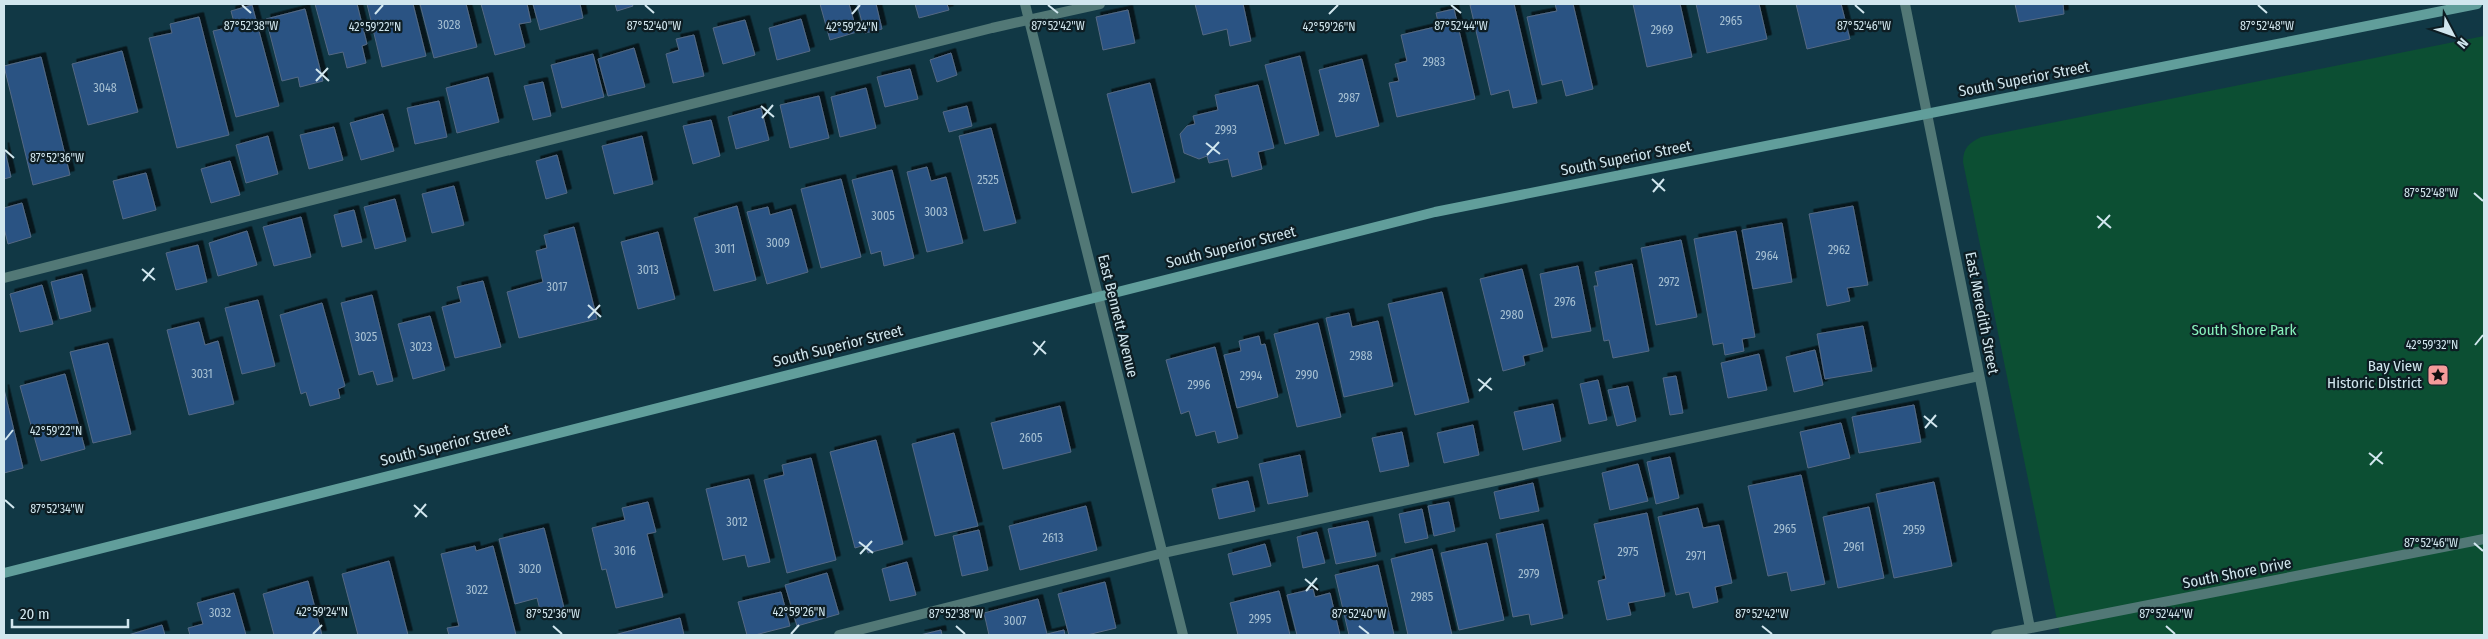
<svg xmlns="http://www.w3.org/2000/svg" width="2488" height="639" font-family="'Fira Sans Condensed',sans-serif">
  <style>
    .green { fill: #0c4f33 }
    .building { fill: #295283; stroke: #556984; filter: url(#shadow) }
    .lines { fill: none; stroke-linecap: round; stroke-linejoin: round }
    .lane { stroke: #527876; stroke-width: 10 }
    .street { stroke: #527876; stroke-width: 10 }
    .secondary { stroke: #619e9b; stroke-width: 10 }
    .ticks { fill: none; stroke: #d1e6ee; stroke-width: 2 }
    .labels { text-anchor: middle; stroke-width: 4.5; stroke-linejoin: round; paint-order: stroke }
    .number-label { font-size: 12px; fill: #a7c1d3 }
    .street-label { font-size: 15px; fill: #d1e6ee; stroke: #0d1d23 }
    .park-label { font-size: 15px; fill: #88f2bc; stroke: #0d1d23 }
    .poi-label { font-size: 15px; fill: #d1e6ee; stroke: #0d1d23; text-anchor: end }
    .ticks-label { font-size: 12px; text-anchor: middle; fill: #d1e6ee; stroke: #0d1d23; stroke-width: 4.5; stroke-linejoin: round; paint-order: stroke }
  </style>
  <defs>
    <filter id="shadow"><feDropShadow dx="4.5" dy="-4.5" stdDeviation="0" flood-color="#0009"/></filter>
  </defs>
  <rect width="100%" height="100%" fill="#113845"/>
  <path class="green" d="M2484,36v599h-424l-97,-473c0,-14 6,-19 18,-25z"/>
  <path class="building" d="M315,4h42l10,40 -5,2 4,17 -19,5 -4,-16 -14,3z
    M367,4h46l13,52 -44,11z
    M420,4h46l11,43 -43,11z
    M481,4h46l4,18 -12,2 6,23 -30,8z
    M533,4h47l3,14 -43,12z
    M615,4h17l1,2 -16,5z
    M820,4h29l8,28 -27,8z
    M857,4h19l6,25 -17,4z
    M915,4h32l2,6 -30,8z
    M1195,4h48l8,37 -21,5 -3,-17 -24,6z
    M1475,4h39l23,99 -24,5 -4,-18 -18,5 -21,-90z
    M1555,4h18l20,85 -27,7 -4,-16 -20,5 -15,-68 30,-6z
    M1633,4h47l12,53 -45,10z
    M1696,4h63l8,35 -60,14z
    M1796,4h45l9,35 -43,10z
    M2015,4h48l1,10 -45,8z
    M252,5l27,101 -43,11 -23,-86 22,-5 -4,-15z
    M305,9l18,72 -23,6 -2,-10 -16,4 -16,-62z
    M1454,9l21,90 -78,18 -8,-34 10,-2 -4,-17 12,-3 -6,-26 38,-9 -3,-13z
    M1128,10l7,33 -32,7 -7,-33z
    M199,17l30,118 -52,13 -28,-110 23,-5 -2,-9z
    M801,19l9,32 -33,9 -8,-32z
    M745,20l10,35 -32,9 -10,-36z
    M694,35l10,41 -31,7 -7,-29 13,-4 -3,-11z
    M634,48l11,39 -37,9 -10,-37z
    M122,51l16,61 -50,13 -16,-61z
    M951,53l6,22 -20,7 -7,-22z
    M593,54l11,43 -42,11 -11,-43z
    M1300,56l19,79 -34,9 -20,-79z
    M41,57l29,118 -37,10 -29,-119z
    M1362,59l17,67 -43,11 -17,-67z
    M910,69l8,30 -33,8 -8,-30z
    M488,77l11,45 -42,11 -11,-45z
    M543,82l8,34 -18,4 -9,-34z
    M1150,83l25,99 -43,11 -25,-99z
    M1258,85l16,63 -16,4 4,17 -30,8 -4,-18 -19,4 -2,-7 -8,3 -15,-6 -4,-19 7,-8 8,-2 -2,-8 25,-6 -3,-15z
    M866,88l10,40 -36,9 -9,-40z
    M819,96l10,42 -39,10 -10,-43z
    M439,101l8,36 -32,7 -8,-36z
    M967,106l5,20 -23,6 -6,-20z
    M761,108l8,32 -33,9 -8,-32z
    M383,114l11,37 -33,9 -11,-37z
    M711,120l9,36 -27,8 -10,-38z
    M334,127l9,33 -34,9 -9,-34z
    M991,128l25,95 -32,8 -25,-95z
    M268,136l10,38 -32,9 -10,-38z
    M642,136l11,48 -39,10 -12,-48z
    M4,147l7,30 -7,2z
    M557,155l10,38 -21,6 -10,-38z
    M230,161l10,34 -29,8 -10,-34z
    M927,167l4,14 15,-4 17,66 -36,9 -20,-80z
    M892,170l22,88 -30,8 -3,-15 -10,3 -19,-74z
    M146,173l10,37 -33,9 -10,-38z
    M841,179l20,78 -40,11 -20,-79z
    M454,186l10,39 -32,8 -10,-39z
    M395,199l11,42 -31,8 -11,-42z
    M22,203l9,34 -23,7 -4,-16v-20z
    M737,206l19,74 -42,11 -20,-73z
    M1853,206l15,79 -21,3 3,13 -23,5 -18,-92z
    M768,207l2,8 21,-6 17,63 -41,12 -20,-72z
    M354,210l8,32 -20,5 -8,-32z
    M301,217l10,40 -37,9 -11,-39z
    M1782,223l10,59 -39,7 -11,-59z
    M574,227l23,92 -78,19 -12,-46 36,-10 -7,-31 11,-3 -3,-13z
    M247,231l10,34 -39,11 -9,-33z
    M1736,231l19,106 -13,2 2,12 -19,4 -2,-12 -10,2 -19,-106z
    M658,232l17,67 -37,10 -17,-67z
    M1681,240l16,77 -41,8 -15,-77z
    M198,245l9,37 -31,8 -10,-37z
    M1632,264l17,87 -36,7 -4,-18 -5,1 -10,-55h4l-3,-14z
    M1578,266l13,65 -39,7 -12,-64z
    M1522,269l21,82 -20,5 2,9 -22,6 -23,-92z
    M82,274l9,37 -31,8 -9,-37z
    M483,281l18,66 -46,11 -13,-51 19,-5 -4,-15z
    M42,285l11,39 -33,8 -10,-38z
    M1442,292l27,110 -54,13 -27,-111z
    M372,295l21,86 -16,4 -4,-14 -14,4 -18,-72z
    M258,300l17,66 -33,8 -17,-66z
    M322,303l23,83 -7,3 2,9 -30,8 -4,-14 -5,2 -21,-79z
    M1349,313l3,14 26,-6 15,65 -49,11 -18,-79z
    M430,316l15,54 -32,9 -15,-55z
    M199,322l6,23 13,-4 16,63 -45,11 -22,-85z
    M1318,323l23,94 -44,10 -23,-93z
    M1863,326l9,45 -47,8 -8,-45z
    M1259,336l2,9 4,-1 13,53 -41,11 -13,-53 17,-4 -2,-10z
    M108,343l23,91 -38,9 -23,-91z
    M1215,347l23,91 -20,5 -3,-12 -19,5 -7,-25 -8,3 -15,-54z
    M1815,350l8,35 -29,7 -8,-35z
    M1759,354l8,36 -39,8 -7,-35z
    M65,374l20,75 -44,12 -21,-75z
    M1676,376l7,37 -13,2 -7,-37z
    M1598,380l9,40 -18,4 -9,-40z
    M1628,386l8,35 -19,5 -9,-36z
    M4,389l19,79 -19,5z
    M1553,404l8,37 -38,9 -9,-38z
    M1914,405l7,37 -62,11 -7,-36z
    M1060,406l11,46 -68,17 -12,-46z
    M1841,423l9,35 -42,10 -8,-36z
    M1473,425l6,30 -35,8 -7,-30z
    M1402,432l7,34 -29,6 -8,-34z
    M954,433l24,93 -43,10 -23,-92z
    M876,440l27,104 -35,9 -3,-8 -10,3 -25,-96z
    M1300,455l8,41 -40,8 -9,-40z
    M1670,457l9,41 -23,6 -9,-42z
    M811,458l25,102 -49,13 -23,-93 20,-5 -2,-10z
    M1638,464l10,37 -38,9 -8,-37z
    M1801,475l24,109 -34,7 -4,-19 -19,4 -20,-90z
    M749,479l21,83 -22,5 -3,-12 -22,5 -17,-71z
    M1248,481l7,30 -36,8 -7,-30z
    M1934,482l18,84 -58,12 -18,-84z
    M1533,483l6,28 -39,8 -6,-27z
    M648,502l8,30 -9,2 16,63 -47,11 -10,-39 -4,1 -10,-42 33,-8 -3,-12z
    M1449,502l6,29 -21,5 -6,-30z
    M1086,506l11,44 -77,20 -11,-44z
    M1869,507l15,71 -46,10 -15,-71z
    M1698,508l5,20 16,-3 13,58 -17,4 3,15 -25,6 -4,-16 -13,3 -18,-78z
    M1422,509l6,29 -23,5 -6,-29z
    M1647,513l18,83 -37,7 3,12 -24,5 -9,-39 8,-2 -12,-55z
    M1368,521l8,35 -40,8 -8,-35z
    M1543,524l20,94 -32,7 -2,-11 -16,3 -17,-83z
    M544,528l20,80 -23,6 -4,-16 -22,6 -16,-65z
    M979,530l9,40 -26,6 -9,-40z
    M1317,532l8,31 -22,5 -6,-31z
    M1487,543l17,77 -45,10 -18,-77z
    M1265,544l6,22 -38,9 -5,-21z
    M475,546l1,5 17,-5 23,89h-67l-2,-7 12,-2 -18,-72z
    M1432,549l20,86h-44l-17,-76z
    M389,561l19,74h-50l-16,-61z
    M907,562l9,33 -26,6 -8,-32z
    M1378,565l16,70h-45l-14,-60z
    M827,573l12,41 -42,12 -12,-41z
    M308,581l14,54h-48l-11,-41z
    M1105,582l11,46 -29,7h-18l-11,-41z
    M1313,589l2,8 15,-4 10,42h-43l-10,-40z
    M1279,591l11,44h-52l-8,-32z
    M781,592l9,34 -35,9h-8l-9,-33z
    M234,593l12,42h-56l-2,-7 15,-4 -6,-21z
    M1038,599l9,35 17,-4 1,5h-76l-5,-22z
    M680,618l4,17h-70z
    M162,625l3,10h-37z
    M941,630l1,5h-22z"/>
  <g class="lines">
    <path class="lane" d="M4,278l988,-250 108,-24
      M839,635l324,-82 816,-177"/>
    <path class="street" d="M1025,4l158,631
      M1905,4l125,624
      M1996,635l488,-96"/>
    <path class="secondary" d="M4,573l1431,-361 1042,-208"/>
  </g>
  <path class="ticks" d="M242,5l9,8M645,5l9,8M1048,5l10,8M1451,5l10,8M1855,5l9,8M2258,5l9,8M375,14l8,-9M852,14l8,-9M1329,14l9,-9M316,69l13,12M316,81l12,-13M761,106l13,11M762,118l11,-13M1206,143l14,11M5,150l9,8M1207,155l12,-13M1652,179l13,12M1653,192l11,-13M2474,193l9,8M2097,216l14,12M2098,228l12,-13M142,269l13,11M143,281l11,-13M588,305l13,12M588,318l12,-13M1033,342l13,12M2475,345l8,-10M1034,355l11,-14M1478,379l14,11M1479,391l12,-13M1924,416l13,11M1925,428l11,-13M5,440l8,-10M2369,453l14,11M2370,465l12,-13M5,500l9,8M414,505l13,12M415,517l11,-13M859,542l14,11M2474,543l9,8M860,554l12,-13M1305,579l13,11M1306,591l11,-13M553,626l9,8M956,626l9,8M1359,626l10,8M1762,626l10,8M2166,626l9,8M313,634l9,-9M791,634l8,-9"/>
  <defs>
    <g id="sight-square" transform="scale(1.125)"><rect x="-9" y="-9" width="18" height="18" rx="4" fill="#f59b9a" stroke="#0d1d23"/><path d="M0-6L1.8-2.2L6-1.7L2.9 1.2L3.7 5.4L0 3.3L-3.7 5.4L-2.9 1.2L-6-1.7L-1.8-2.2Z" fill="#111"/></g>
  </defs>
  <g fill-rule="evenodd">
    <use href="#sight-square" x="2438" y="375"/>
  </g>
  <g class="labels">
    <g class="number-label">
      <text x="1731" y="25">2965</text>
      <text x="449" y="29">3028</text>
      <text x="1662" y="34">2969</text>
      <text x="1434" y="66">2983</text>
      <text x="105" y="92">3048</text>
      <text x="1349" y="102">2987</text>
      <text x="1226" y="134">2993</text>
      <text x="988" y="184">2525</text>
      <text x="936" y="216">3003</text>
      <text x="883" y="220">3005</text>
      <text x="778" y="247">3009</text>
      <text x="725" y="253">3011</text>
      <text x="1839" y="254">2962</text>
      <text x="1767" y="260">2964</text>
      <text x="648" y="274">3013</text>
      <text x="1669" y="286">2972</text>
      <text x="557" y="291">3017</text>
      <text x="1565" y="306">2976</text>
      <text x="1512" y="319">2980</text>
      <text x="366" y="341">3025</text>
      <text x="421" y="351">3023</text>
      <text x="1361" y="360">2988</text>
      <text x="202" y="378">3031</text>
      <text x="1307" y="379">2990</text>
      <text x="1251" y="380">2994</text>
      <text x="1199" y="389">2996</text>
      <text x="1031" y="442">2605</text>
      <text x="737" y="526">3012</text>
      <text x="1785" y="533">2965</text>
      <text x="1914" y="534">2959</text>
      <text x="1053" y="542">2613</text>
      <text x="1854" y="551">2961</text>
      <text x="625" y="555">3016</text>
      <text x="1628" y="556">2975</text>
      <text x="1696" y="560">2971</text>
      <text x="530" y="573">3020</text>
      <text x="1529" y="578">2979</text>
      <text x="477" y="594">3022</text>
      <text x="1422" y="601">2985</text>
      <text x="220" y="617">3032</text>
      <text x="1260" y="623">2995</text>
      <text x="1015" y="625">3007</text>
    </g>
    <g class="street-label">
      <text transform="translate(2024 79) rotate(-11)" y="5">South Superior Street</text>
      <text transform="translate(1626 158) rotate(-11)" y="5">South Superior Street</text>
      <text transform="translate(1231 247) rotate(-14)" y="5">South Superior Street</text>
      <text transform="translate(1982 313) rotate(79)" y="5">East Meredith Street</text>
      <text transform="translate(1118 316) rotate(76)" y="5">East Bennett Avenue</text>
      <text transform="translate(838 346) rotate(-14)" y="5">South Superior Street</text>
      <text transform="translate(445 445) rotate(-14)" y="5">South Superior Street</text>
      <text transform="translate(2237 573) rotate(-11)" y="5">South Shore Drive</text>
    </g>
    <g class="park-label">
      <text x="2244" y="335">South Shore Park</text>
    </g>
    <g class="poi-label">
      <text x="2422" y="371">Bay View<tspan x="2422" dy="17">Historic District</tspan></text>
    </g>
  </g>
  <g class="ticks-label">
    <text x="251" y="30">87°52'38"W</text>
    <text x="654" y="30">87°52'40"W</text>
    <text x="1058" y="30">87°52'42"W</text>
    <text x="1461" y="30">87°52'44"W</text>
    <text x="1864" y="30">87°52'46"W</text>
    <text x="2267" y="30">87°52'48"W</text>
    <text x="1329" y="31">42°59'26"N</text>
    <text x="375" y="31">42°59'22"N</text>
    <text x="852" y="31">42°59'24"N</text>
    <text x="57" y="162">87°52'36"W</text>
    <text x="2431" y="197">87°52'48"W</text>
    <text x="2432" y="349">42°59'32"N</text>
    <text x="56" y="435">42°59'22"N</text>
    <text x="57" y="513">87°52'34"W</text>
    <text x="2431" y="547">87°52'46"W</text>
    <text x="322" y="616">42°59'24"N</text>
    <text x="799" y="616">42°59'26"N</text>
    <text x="553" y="618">87°52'36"W</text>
    <text x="956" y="618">87°52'38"W</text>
    <text x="1359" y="618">87°52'40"W</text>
    <text x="1762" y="618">87°52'42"W</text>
    <text x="2166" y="618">87°52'44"W</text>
  </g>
  <rect width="2488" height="639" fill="none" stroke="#d1e6ee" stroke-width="10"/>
  <g transform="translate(2453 35) rotate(131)" stroke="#0d1d23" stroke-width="4" paint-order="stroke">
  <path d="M0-4L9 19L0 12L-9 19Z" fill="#d1e6ee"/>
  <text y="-8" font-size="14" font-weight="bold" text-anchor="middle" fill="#d1e6ee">N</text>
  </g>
  <path d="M12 619v8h116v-8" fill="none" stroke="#d1e6ee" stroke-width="2.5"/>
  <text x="20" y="619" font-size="15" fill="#d1e6ee" stroke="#0d1d23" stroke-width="4" paint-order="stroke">20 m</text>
</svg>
